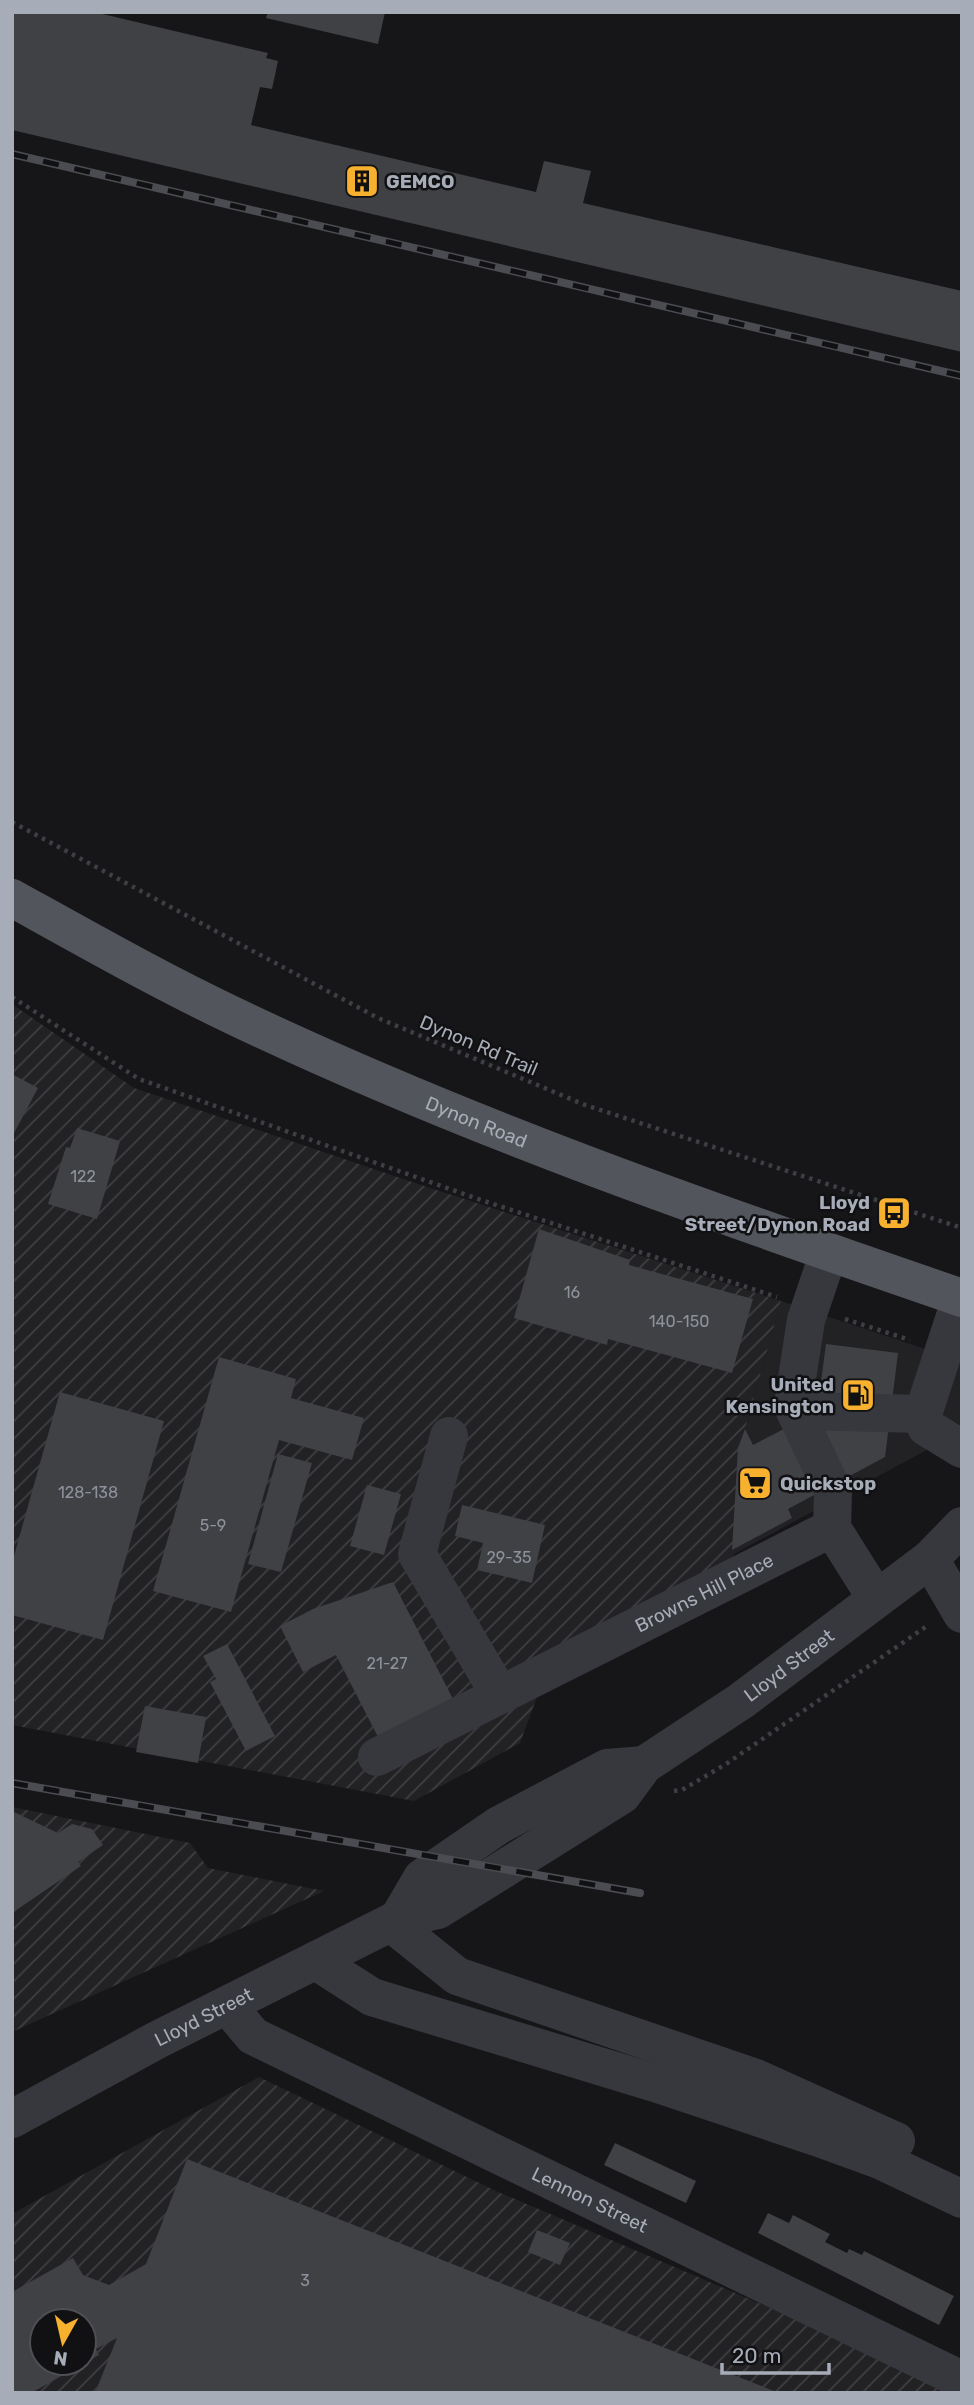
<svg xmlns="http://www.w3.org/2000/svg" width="974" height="2405" font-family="Rubik,sans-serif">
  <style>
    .built { fill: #222225 }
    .industrial { fill: url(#industrial-furrows); fill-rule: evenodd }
    .building { fill: #404145; fill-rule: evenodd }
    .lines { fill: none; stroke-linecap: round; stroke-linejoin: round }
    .path { stroke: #3d3f44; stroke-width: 4.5; stroke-dasharray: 3.5 5; stroke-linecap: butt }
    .minor { stroke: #37383d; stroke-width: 38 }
    .major { stroke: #53555c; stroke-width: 38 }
    .rail-casing { stroke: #4a4c52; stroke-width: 8 }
    .rail { stroke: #111113; stroke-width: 5; stroke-dasharray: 16; stroke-linecap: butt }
    .labels { text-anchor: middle; stroke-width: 5; stroke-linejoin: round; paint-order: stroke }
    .number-label { font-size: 16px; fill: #8d929b }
    .poi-label { font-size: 19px; font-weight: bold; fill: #a7adb8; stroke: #111113; text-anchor: start }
    .street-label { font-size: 19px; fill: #a7adb8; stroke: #111113 }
  </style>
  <defs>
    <pattern id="industrial-furrows" width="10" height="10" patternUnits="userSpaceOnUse" patternTransform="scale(1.75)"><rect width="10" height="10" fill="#222225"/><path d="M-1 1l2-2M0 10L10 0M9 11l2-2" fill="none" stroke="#3f3f43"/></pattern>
  </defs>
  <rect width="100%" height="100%" fill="#161618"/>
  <path class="built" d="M781,1301l181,60v70l-228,123 11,-125z"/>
  <path class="industrial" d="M12,1004l122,84 284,96 363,117 -36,128 -11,125 -21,46 -176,97 -17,46 -106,58 -402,-76z
    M12,1807l178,36 18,25 116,23 -312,141z
    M259,2077l237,114 439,187 24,15h-947v-179zM42,2321h42v42h-42z"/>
  <path class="building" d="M12,12h82l174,41 -2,5 12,3 -6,28 -12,-2 -9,38 285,67 8,-31 47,10 -8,32 379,88v61l-950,-222z
    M268,12h117l-7,32 -112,-26z
    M12,1074l26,14 -26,49z
    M77,1128l43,13 -23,78 -49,-15 18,-57 4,1z
    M539,1229l91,31 -1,5 124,34 -21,74 -124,-34 -1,6 -93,-27z
    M826,1344l72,9 -13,104 -97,52 4,9 -60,32 6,-102 7,-19 8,16 64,-33z
    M219,1357l77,22 -5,19 73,20 -12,42 -73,-20 -48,172 -78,-21z
    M60,1392l104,29 -61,219 -91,-25v-52z
    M278,1454l34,9 -31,109 -33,-8z
    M367,1485l34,9 -17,61 -34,-9z
    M462,1505l83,20 -13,58 -55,-13 6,-27 -28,-7z
    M393,1582l60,117 -75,38 -42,-82 -33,17 -23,-46 33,-17z
    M227,1644l48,92 -29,15 -36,-69 6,-3 -13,-23z
    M145,1706l61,11 -8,46 -62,-11z
    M14,1812l44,21 14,-9 20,5 11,16 -25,17 3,4 -69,47v-100z
    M615,2143l81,38 -10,22 -82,-38z
    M187,2159l592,234h-684l22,-55 -21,11 3,6 -68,38h-19v-101l61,-34 10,17 26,10 37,-21zM42,2321h42v42h-42z
    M768,2213l21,10 4,-8 37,19 -5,8 22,11 2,-4 13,6 2,-4 90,45 -15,29 -181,-92z
    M537,2230l33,13 -10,22 -32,-13z"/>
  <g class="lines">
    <path class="path" d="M12,822l366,196 207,87 377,123
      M12,997l127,82 339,120 299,98
      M845,1319l65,21
      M674,1791l8,-1 44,-26 201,-138"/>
    <g class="minor">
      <path d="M829,1252l-23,68 -12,78 1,13 38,80 -1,37"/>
      <path d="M961,1298l-38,116 3,13 36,22"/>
      <path d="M795,1411l128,3"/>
      <path d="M449,1436l-32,118 83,141"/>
      <path d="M930,1559l32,55"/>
      <path id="s1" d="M377,1757l455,-229 44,70"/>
      <path d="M398,1919l24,-41 77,-53 108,-57 37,-3"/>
      <path d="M391,1923l66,53 299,102 140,63"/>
      <path d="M316,1961l56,36 283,86 161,54 66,24 80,38"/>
      <path id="s2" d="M227,2005l26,31 709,344"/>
      <path id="s3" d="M12,2119l145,-79 241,-121 40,-9 184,-115 22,-30 97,-64 189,-142 32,-33"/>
    </g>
    <path class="major" id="s4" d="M12,898c74,41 148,83 224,119 235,112 481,197 726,281"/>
    <g class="rail-casing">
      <path id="rail" d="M12,154l950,222
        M12,1783l628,110"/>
    </g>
    <use href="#rail" class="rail"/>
  </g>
  <defs>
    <g id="building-square" transform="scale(1.75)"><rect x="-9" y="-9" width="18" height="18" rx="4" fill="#f7b12f" stroke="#111113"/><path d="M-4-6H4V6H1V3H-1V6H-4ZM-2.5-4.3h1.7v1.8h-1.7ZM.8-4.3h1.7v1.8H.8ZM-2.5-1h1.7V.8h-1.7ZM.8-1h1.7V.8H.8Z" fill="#111"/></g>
    <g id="bus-square" transform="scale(1.75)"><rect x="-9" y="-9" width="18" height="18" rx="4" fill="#f7b12f" stroke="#111113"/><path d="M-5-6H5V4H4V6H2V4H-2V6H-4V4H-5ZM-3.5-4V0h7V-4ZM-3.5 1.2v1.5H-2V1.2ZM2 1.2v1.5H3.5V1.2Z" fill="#111"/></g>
    <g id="fuel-square" transform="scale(1.75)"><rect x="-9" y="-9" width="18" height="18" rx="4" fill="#f7b12f" stroke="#111113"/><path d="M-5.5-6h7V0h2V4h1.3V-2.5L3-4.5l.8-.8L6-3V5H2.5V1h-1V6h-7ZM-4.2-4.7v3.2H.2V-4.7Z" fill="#111"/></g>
    <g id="supermarket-square" transform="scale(1.75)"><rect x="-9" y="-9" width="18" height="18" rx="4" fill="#f7b12f" stroke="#111113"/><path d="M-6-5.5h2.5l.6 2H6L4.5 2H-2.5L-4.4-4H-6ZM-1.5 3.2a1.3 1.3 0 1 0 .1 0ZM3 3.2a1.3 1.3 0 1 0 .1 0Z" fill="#111"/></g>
  </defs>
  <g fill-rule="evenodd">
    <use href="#building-square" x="362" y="181"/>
    <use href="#bus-square" x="894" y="1213"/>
    <use href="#fuel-square" x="858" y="1395"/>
    <use href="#supermarket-square" x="755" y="1483"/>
  </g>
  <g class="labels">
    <g class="number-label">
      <text x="83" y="1182">122</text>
      <text x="572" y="1298">16</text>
      <text x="679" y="1327">140-150</text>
      <text x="88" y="1498">128-138</text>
      <text x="213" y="1531">5-9</text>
      <text x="509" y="1563">29-35</text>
      <text x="387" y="1669">21-27</text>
      <text x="305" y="2286">3</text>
    </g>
    <g class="poi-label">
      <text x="386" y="188">GEMCO</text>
      <text x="870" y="1209" text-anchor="end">Lloyd<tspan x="870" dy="22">Street/Dynon Road</tspan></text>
      <text x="834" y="1391" text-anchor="end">United<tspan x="834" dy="22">Kensington</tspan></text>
      <text x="780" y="1490">Quickstop</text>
    </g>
    <g class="street-label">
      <text transform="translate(479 1045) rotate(23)" y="7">Dynon Rd Trail</text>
      <text dy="7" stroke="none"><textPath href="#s4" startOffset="516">Dynon Road</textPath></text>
      <text dy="7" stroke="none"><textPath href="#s1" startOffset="366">Browns Hill Place</textPath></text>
      <text dy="7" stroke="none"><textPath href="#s3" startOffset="906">Lloyd Street</textPath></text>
      <text dy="7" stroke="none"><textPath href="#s3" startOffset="217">Lloyd Street</textPath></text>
      <text dy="7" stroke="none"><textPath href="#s2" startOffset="415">Lennon Street</textPath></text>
    </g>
  </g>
  <rect width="974" height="2405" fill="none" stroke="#a7adb8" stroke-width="28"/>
  <g transform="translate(63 2342) rotate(188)"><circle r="33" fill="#111113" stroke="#4d4f55" stroke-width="2"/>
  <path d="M0-5L12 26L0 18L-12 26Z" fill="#f7b12f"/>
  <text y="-10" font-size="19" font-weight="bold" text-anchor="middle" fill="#a7adb8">N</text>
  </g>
  <path d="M722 2363v10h107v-10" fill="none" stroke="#a7adb8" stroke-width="3.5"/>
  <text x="732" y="2363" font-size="21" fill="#a7adb8" stroke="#111113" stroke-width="5" paint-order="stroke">20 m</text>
</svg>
